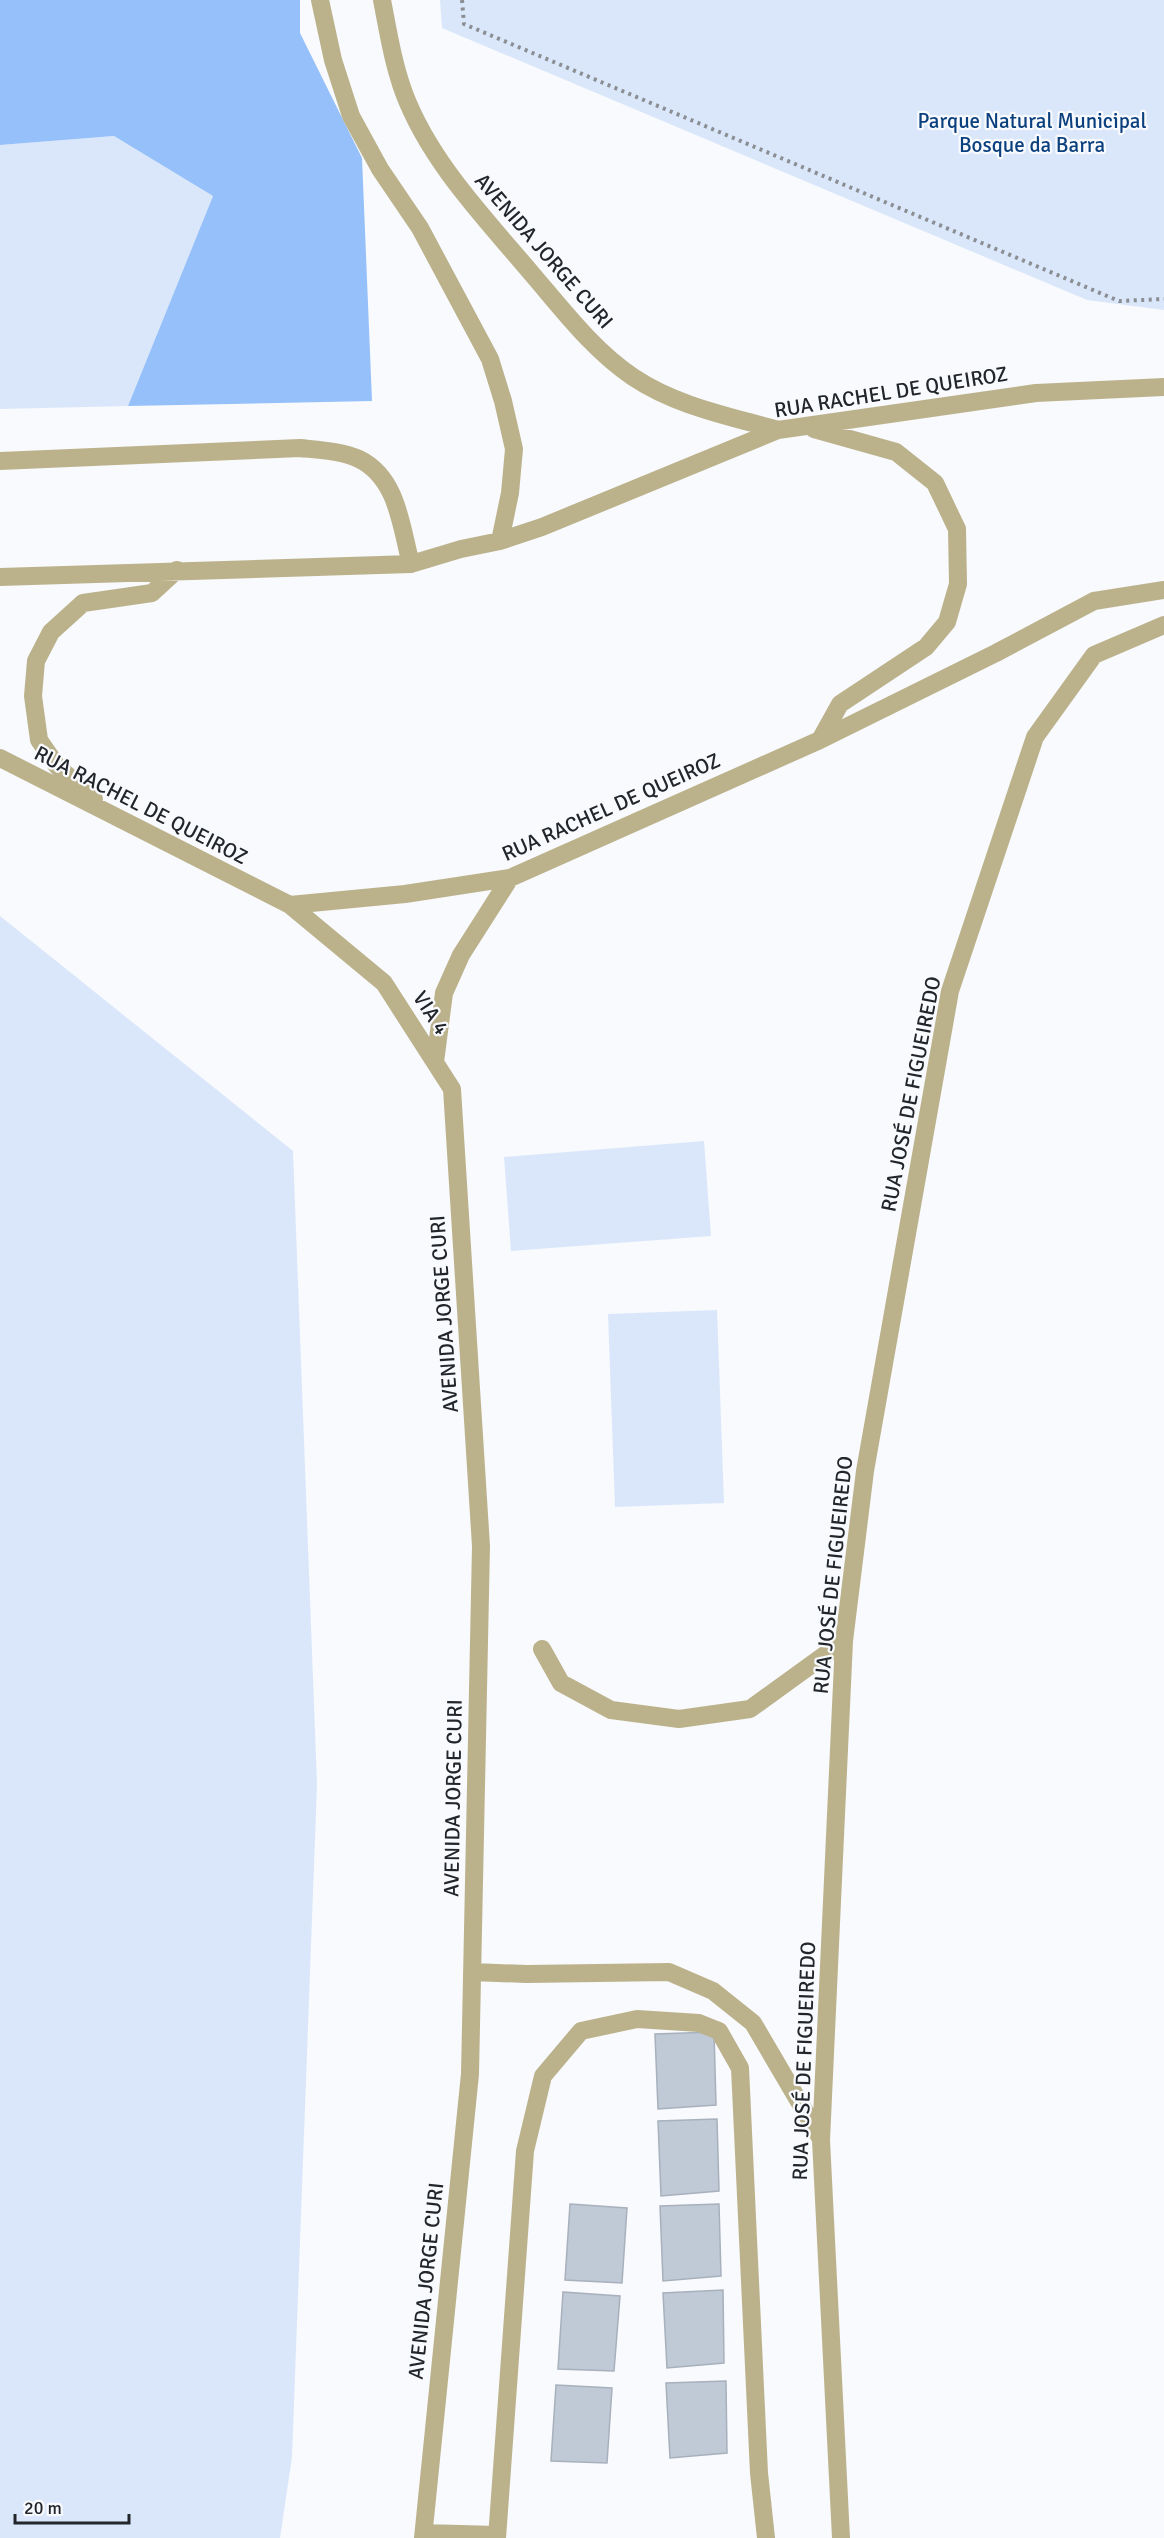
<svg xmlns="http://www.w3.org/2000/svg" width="1164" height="2538" font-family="Signika,sans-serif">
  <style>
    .green { fill: #dae7fa }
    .forest { fill: #96c0f9 }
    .building { fill: #c0c9d6; stroke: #a7b0bc; stroke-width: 1.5 }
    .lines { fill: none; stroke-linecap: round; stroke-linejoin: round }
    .path { stroke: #8b8e92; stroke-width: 4; stroke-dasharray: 3 4.5; stroke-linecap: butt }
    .minor { stroke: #bbb28c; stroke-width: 18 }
    .labels { text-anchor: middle; stroke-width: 4.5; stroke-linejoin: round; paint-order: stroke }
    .park-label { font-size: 21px; fill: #0b407e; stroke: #f8fafd }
    .street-label { font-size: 21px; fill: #22262b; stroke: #f8fafd }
  </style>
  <rect width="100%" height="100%" fill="#f8fafd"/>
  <path class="green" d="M440,0h724v310l-77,-10 -645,-272z
    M114,136l99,60 -85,210 -128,3v-264z
    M0,916l293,235 24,633 -25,673 -12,81h-280z
    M704,1141l7,95 -200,15 -7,-94z
    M717,1310l7,193 -109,4 -7,-193z"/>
  <path class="forest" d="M0,0h300v33l62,125 10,243 -244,5 85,-210 -99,-60 -114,9z"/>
  <path class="building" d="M714,2032l2,73 -58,4 -3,-75z
    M717,2119l2,72 -58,5 -3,-75z
    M570,2204l57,4 -5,75 -57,-3z
    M719,2204l2,72 -58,5 -3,-75z
    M723,2290l1,73 -57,5 -4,-75z
    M563,2292l57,4 -6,75 -56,-2z
    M726,2381l1,72 -57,5 -4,-75z
    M556,2385l56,3 -5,75 -56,-2z"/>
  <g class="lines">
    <path class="path" d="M462,0l2,24 655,277 45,-2"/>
    <path class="minor" d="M320,0l13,60 18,56 29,53 40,59 70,131 13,42 11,48 -4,44 -10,48
      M382,0c6,31 11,63 22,93 26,69 81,125 128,181 31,36 61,76 101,103 43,29 96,39 145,53
      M814,429l82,23 39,31 22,46 1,55 -11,38 -21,25 -86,57 -20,36
      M0,461l300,-13c19,2 42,3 59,11 39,19 42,68 52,105
      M0,577l411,-13 50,-15 39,-8 42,-14 236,-97 258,-37 128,-6
      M0,758l290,147 115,-11 105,-16 310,-138 176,-87 98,-52 70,-11
      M94,799l-37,-33 -18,-26 -6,-44 3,-35 15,-29 32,-29 69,-10 25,-23
      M290,905l94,78 68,106 29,457 -11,528 -47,464
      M435,1062l9,-69 17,-38 49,-77
      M542,1649l19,34 50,27 68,9 71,-10 94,-68
      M472,1972l54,2 143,-2 44,19 40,32 68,116
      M424,2533l73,2
      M497,2538l28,-387 18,-75 38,-45 56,-12 62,4 20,8 21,37 19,405 7,65
      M841,2538l-20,-398 23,-499 21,-170 85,-480 85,-254 59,-82 70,-30"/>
  </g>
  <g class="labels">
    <g class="park-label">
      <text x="1032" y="128">Parque Natural Municipal<tspan x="1032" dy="24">Bosque da Barra</tspan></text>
    </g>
    <g class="street-label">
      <text transform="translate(544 251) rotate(49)" y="7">AVENIDA JORGE CURI</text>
      <text transform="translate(891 392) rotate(-9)" y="7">RUA RACHEL DE QUEIROZ</text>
      <text transform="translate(141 805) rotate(27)" y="7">RUA RACHEL DE QUEIROZ</text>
      <text transform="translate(611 807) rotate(-24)" y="7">RUA RACHEL DE QUEIROZ</text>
      <text transform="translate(431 1013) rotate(57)" y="7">VIA 4</text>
      <text transform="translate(911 1094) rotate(-79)" y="7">RUA JOSÉ DE FIGUEIREDO</text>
      <text transform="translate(444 1314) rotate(-94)" y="7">AVENIDA JORGE CURI</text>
      <text transform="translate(833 1575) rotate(-84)" y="7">RUA JOSÉ DE FIGUEIREDO</text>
      <text transform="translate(453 1798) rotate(-89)" y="7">AVENIDA JORGE CURI</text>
      <text transform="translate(804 2061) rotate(-88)" y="7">RUA JOSÉ DE FIGUEIREDO</text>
      <text transform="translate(426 2281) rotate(-84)" y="7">AVENIDA JORGE CURI</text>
    </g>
  </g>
  <path d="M15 2514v9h114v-9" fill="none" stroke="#22262b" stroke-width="3"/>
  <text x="24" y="2514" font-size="18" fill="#22262b" stroke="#f8fafd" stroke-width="4.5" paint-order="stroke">20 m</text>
</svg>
